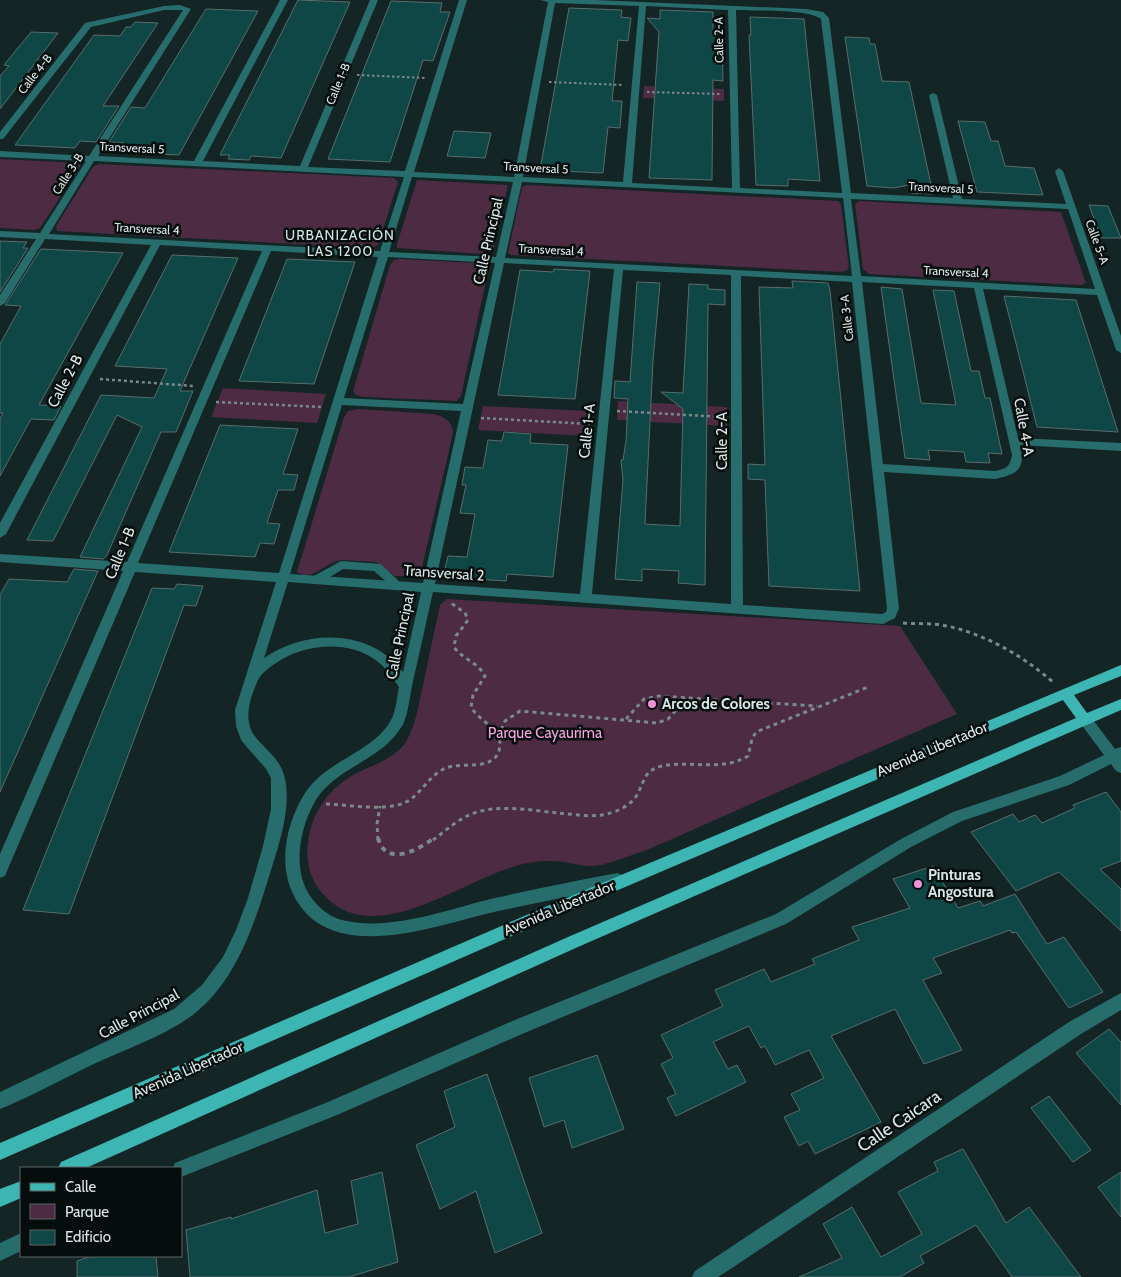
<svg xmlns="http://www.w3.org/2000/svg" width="1121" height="1277" font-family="Cabin,sans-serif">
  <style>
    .green { fill: #4c2b43 }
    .building { fill: #0e4746; stroke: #596d6c }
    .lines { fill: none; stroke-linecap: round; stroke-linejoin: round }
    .path-far3 { stroke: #7b8989; stroke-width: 2; stroke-dasharray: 2.5 2.5; stroke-linecap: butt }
    .path-far2 { stroke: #7b8989; stroke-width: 2.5; stroke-dasharray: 3 3; stroke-linecap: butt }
    .path-far1 { stroke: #7b8989; stroke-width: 3; stroke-dasharray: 4 4; stroke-linecap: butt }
    .path { stroke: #7b8989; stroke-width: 4; stroke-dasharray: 5 5; stroke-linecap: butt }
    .lane { fill: #276d6c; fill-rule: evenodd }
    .street { fill: #276d6c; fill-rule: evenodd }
    .primary { fill: #3cb5b3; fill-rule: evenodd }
    .poi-dot { fill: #f291d6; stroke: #060d0d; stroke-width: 2 }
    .labels { text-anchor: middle; stroke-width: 5; stroke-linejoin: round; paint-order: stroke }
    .far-street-label { font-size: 12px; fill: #dce7e7; stroke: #060d0d }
    .far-neighbourhood-label { font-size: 14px; letter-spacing: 1px; fill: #d0e7e6; stroke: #060d0d }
    .street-label { font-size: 15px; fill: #dce7e7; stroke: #060d0d }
    .poi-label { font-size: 15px; font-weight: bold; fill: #dce7e7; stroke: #060d0d; text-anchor: start }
    .park-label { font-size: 15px; fill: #f7a3de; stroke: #060d0d }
    .near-street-label { font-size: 18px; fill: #dce7e7; stroke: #060d0d }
  </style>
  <rect width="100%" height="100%" fill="#132525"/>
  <path class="green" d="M644,86l80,3v12l-81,-3z
    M0,159l77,4 4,2 -41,63 -6,2 -34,-2z
    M99,164l295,14 4,4 -20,63 -6,3 -315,-17 -1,-5 37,-59z
    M417,180l91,5 -15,66 -10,3 -86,-6v-4z
    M527,185l311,16 3,3 8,64 -3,3 -6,1 -329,-17 -3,-2 14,-66z
    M859,201l202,11 25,71 -5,2 -212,-11 -6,-5 -8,-65z
    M400,259l76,4 13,4 -28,129 -4,5 -93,-4 -8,-2 -3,-4 37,-126 4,-5z
    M223,388l103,6 -9,29 -106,-6z
    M618,401l109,6v19l-110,-6z
    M483,406l108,5 -3,25 -110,-6z
    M359,409l75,5c11,3 18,7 19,19l-32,139 -4,4h-22l-19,-14 -35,-2c-14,1 -29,23 -44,12l47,-155 4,-6z
    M447,599l453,27 57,88c-75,33 -150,65 -224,98 -42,18 -89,42 -132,53 -13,3 -24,-1 -37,-3 -14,-2 -31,-1 -45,3 -54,14 -134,77 -185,39 -14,-10 -24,-25 -26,-42 -4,-37 15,-71 47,-88 15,-8 36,-14 48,-28 7,-9 11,-22 14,-33l23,-108z"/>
  <path class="building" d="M298,0l52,2 -69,156 -30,-2 -2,4 -21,-1 2,-4h-10z
    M391,1l51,2 -2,9h10l-17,49 -10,-1 -33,102 -62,-3z
    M569,8l53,2 -1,7 10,1 -3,23 -10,-1 -6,61h10l-2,27 -12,-1 -5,46 -63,-3z
    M206,9l52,2 -79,144 -61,-3 6,-9 -15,-1 22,-35 14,1z
    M660,10l53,2v22h9l1,47 -10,-1 -1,100 -63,-2 10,-146 -12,-14 13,1z
    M750,17l54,2 16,162 -32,-2v7l-32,-1 -7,-150h2z
    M135,22l23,1 -55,83h16l-23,36 -16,-1 -5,7 -60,-3 79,-110 26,1 6,-9h5z
    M31,32l27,1 -58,76v-33l9,-10 -5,-1z
    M845,37l24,1 1,6h5l7,37 27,1 24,112 -22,-1 -2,-8 -15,3 -27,-2z
    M958,121l27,1 6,19h7l7,25 29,2 9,27 -66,-3z
    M454,131l37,2 -6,25 -38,-2z
    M1089,205l19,1 13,32h-20z
    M0,241l27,1 -4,6h5l-28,44z
    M41,249l82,4 -84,152 22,1 -7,14 -23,-1 -31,57v-57l3,-6h-3v-69l21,-38 -16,-1z
    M172,255l66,3 -58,133h13l-17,41h-15l-54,123 -4,4 -23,-2 62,-130 -25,-12 -64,126 -26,-1 74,-145 53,3 13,-29 -52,-3z
    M287,259l68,3 -41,122 -75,-3z
    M554,269l36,2 -15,128 -77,-4 22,-125 33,2z
    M792,281l36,2 2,7 30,301 -91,-5 -4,-106 -17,-1v-15l17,1 -6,-178 34,1z
    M637,282l23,1 -7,78 -8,163 35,2 3,-117 -22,-17 22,1 6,-109 19,1v4l17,1v15l-17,-1 -3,281 -27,-2 1,-12 -37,-2v12l-27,-2 8,-99 -2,-20h2l3,-19 2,-42 -14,-1 1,-17 15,1z
    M881,287l21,2 19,114 35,2 -23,-115 21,1 17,80h8l6,27h5l12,56 -14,-1 2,10 -24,-1 -2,-10 -36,-2 2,10 -25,-2z
    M1004,296l72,4 42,132 -81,-5z
    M220,425l78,4 -15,45 15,1 -4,15h-16l-11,33 13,1 -6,20 -14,-1 -5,14 -86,-5z
    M504,432l27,2 -1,9 38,2 -15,132 -46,-3 -1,7 -63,-4 5,-21 19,1 8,-43 -15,-1 6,-28h-4l3,-18 18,1 5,-28 14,1z
    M74,569l24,2 -98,221v-197l9,-16 58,3z
    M177,584l26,2 -7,20 -12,-1 -115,309 -46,-4 129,-322 22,1z
    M1106,792l15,20v49l-21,8 21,20v42l-62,-59 -43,19 -45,-59 42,-18 6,8 16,-7 7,8 33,-15 -2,-3z
    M933,866l25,42 22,-7 3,5 32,-12 32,50 17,-7 39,55 -34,16 -53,-76 -4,1 -2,-3 -77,28 9,15 -19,7 39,70 -38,14 -29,-55 -64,27 50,86 -66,32 -7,-13 -9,5 -15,-29 16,-7 -9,-16 33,-16 -15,-28 -34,15 -10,-19 -4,2 -12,-22 -36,16 15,27 9,-4 9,17 -70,34 -9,-18 9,-4 -15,-30 12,-6 -12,-23 62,-29 -8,-16 49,-21 7,13 44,-18 -3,-5 47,-19 -7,-13 58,-19 -17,-29z
    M1109,1029l12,13v63l-45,-52z
    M597,1055l27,74 -52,19 -8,-28 -20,7 -15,-49z
    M487,1074l55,159 -47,20 -19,-62 -36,18 -24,-64 39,-18 -11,-36z
    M1049,1096l42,54 -18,12 -42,-54z
    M963,1149l43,74 23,-16 52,70h-69l-36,-52 -56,31 4,7 -24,14h-101l43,-19 -19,-34 29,-17 29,50 41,-23 -24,-42 40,-21 -4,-9z
    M382,1172l16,90 -49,15h-159l-4,-47 45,-13v2l86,-29 8,43 33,-9 -7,-43z
    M1121,1172v45l-23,-30z
    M92,1256h64l2,21h-81v-16z"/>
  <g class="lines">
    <path class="path-far3" d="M357,75l69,3
      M549,82l74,3
      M647,92l74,2"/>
    <path class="path-far2" d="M100,379l93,7
      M216,402l106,5
      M617,411l106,6
      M481,418l109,6"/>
    <path class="path-far1" d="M903,623c13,1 26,0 39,2 42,8 80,30 112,58
      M626,719l18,-20 15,-3 158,10
      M498,737l7,-16 15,-10 137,12 11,-4 19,-21
      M326,804c24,1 49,6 72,1 22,-5 28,-29 48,-37 17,-7 52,5 54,-23 1,-16 -22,-25 -29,-38l2,-12 12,-19c-7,-14 -23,-17 -31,-29l2,-11 12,-16 -3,-7 -14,-10
      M378,840l-1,-16 3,-18
      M433,840c11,-8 22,-18 34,-24 26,-13 63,-6 91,-3 16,1 33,5 49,1 12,-3 26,-10 31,-21 7,-14 7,-23 24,-27 29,-6 60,6 86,-10l4,-17 4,-7 112,-45"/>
    <path class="path" d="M378,838c8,30 40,12 56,0"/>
    <path class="lane" d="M341,561l40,3 23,22 -5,4 -4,-1 -21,-18 -31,-2 -23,14h-8l-1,-3 1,-3z"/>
    <path class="street" d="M280,0h8l-85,161 97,5 70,-166h8l-70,167 97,4 54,-171h8l-53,172 100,5 34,-175 -8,-2h55l211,9 17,3 6,6 22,175 102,5 -24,-103 4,-2 4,2 25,104 104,5 -11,-33 4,-3 4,3 58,165v17l-5,-3 -19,-55 -114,-6 35,149 103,5v8l-101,-6c6,25 -3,29 -25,34l-111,-7 15,136 -4,10 -12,6 -450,-32c-7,30 -13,60 -20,89 -3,13 -4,28 -9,41 -2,5 -7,11 -10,15 -24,27 -63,34 -81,68 -11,21 -17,49 -11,73 5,19 21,37 40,42 47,12 107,-11 153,-22 40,-9 81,-17 122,-25l5,2 2,5 -2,5 -5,2c-41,8 -82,16 -123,25 -61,14 -172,58 -204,-25 -11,-30 -2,-67 15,-94 21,-33 68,-40 86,-73 5,-9 6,-23 8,-33 -7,-10 -14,-21 -25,-28 -25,-18 -64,-15 -90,-1 -8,5 -22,13 -26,22 -31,68 22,58 28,104 4,32 -9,66 -18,96 -15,48 -33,102 -74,134 -29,22 -66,34 -98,49 -32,15 -64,33 -96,46v-17l174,-83 28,-24 21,-28 13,-27 12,-32 15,-52 8,-37v-31l-5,-9 -25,-29 -5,-14 -1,-16 41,-128 -141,-10 -128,299 -2,5 -5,2v-24l123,-283 -123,-9v-8l127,8 135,-311 -102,-6 -154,289 -6,4v-15l151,-278 -106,-6 -40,64 -5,3v-11l36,-56 -36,-2v-6l40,2 46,-72 -86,-4v-6l89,5 94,-146h-19l-73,17 -88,112h-3v-7l85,-109 79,-17 16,-1 11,4 -93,147 96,5zM555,3l84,3 -16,176 -100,-5zM646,6l82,4 4,178 -100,-5zM736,10c17,1 73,-1 85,9l21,174 -102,-5zM94,161l310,16 -24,74 -331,-17zM412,177l101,5 -17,75 -107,-5zM522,182l321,16 9,78 -347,-18zM851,199l217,10 27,80 -234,-13zM271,251l107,6 -99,316 -141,-10zM388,257l107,6 -32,141 -119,-6zM504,263l110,6 -34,325 -145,-10zM623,270l108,5v329l-139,-10zM741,276l111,6 35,326 -1,4 -4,2 -139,-9zM862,282l112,6 38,167c-2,12 -6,14 -17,16l-112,-7zM342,405l119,6 -38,172 -133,-9zM288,582l133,10 -18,80c-33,-44 -97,-43 -139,-14z
      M1085,715l5,1 25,33 6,-2v26l-5,-2 -5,-7 -42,21 -107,36 -51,26 -125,77 -264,110 -185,81 -156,62v-9h-8l2,-5 153,-61 182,-80 266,-108 125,-75 52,-27 107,-36 44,-21 -26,-35 2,-4z
      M1121,993v17l-40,24 -349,234 -14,9h-26l3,-6 374,-249z
      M21,1233v18l-21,10v-18z"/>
    <path class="primary" d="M1121,665v11l-47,19 13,18 34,-14v11l-543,237 -492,221h-28l3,-6 507,-225 508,-219 -13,-18 -501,214 -562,246v-17l552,-239z
      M21,1181v17l-21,9v-18z"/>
  </g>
  <g class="poi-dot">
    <circle cx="652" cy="704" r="5"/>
    <circle cx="918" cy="884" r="5"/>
  </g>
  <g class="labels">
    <g class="far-street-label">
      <text transform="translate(719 40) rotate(-91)" y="4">Calle 2-A</text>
      <text transform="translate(35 74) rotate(-52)" y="4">Calle 4-B</text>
      <text transform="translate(338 84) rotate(-67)" y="4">Calle 1-B</text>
      <text transform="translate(132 148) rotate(3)" y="4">Transversal 5</text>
      <text transform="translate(536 168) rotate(3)" y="4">Transversal 5</text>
      <text transform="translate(68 174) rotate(-57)" y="4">Calle 3-B</text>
      <text transform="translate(941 188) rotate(3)" y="4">Transversal 5</text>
      <text transform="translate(147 229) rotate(3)" y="4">Transversal 4</text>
      <text transform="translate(1097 242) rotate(70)" y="4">Calle 5-A</text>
      <text transform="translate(551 250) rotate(3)" y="4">Transversal 4</text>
      <text transform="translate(956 272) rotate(3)" y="4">Transversal 4</text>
      <text transform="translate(847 318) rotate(-96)" y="4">Calle 3-A</text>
    </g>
    <g class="far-neighbourhood-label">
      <text x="340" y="240">URBANIZACIÓN<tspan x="340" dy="16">LAS 1200</tspan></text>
    </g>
    <g class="street-label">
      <text transform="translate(488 241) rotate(-77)" y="5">Calle Principal</text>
      <text transform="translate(65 381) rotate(-62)" y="5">Calle 2-B</text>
      <text transform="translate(1024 427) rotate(80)" y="5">Calle 4-A</text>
      <text transform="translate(587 431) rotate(-84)" y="5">Calle 1-A</text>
      <text transform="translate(722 441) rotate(-90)" y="5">Calle 2-A</text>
      <text transform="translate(120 553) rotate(-67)" y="5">Calle 1-B</text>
      <text transform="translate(444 573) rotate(4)" y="5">Transversal 2</text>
      <text transform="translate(400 636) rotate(-78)" y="5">Calle Principal</text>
      <text transform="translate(932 749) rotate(-23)" y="5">Avenida Libertador</text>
      <text transform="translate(559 908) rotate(-23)" y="5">Avenida Libertador</text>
      <text transform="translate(139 1014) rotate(-28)" y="5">Calle Principal</text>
      <text transform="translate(188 1070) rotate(-24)" y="5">Avenida Libertador</text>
    </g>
    <g class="poi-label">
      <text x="662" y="709">Arcos de Colores</text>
      <text x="928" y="880">Pinturas<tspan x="928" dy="17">Angostura</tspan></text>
    </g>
    <g class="park-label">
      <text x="545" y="738">Parque Cayaurima</text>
    </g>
    <g class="near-street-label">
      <text transform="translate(899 1121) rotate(-34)" y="6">Calle Caicara</text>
    </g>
  </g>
  <rect x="20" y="1167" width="162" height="90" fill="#060d0d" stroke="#5c6464"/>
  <rect x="30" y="1183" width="25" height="8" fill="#3cb5b3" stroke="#5c6464"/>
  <text x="65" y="1192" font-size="15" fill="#dce7e7">Calle</text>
  <rect x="30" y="1204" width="25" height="15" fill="#4c2b43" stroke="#5c6464"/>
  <text x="65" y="1217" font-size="15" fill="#dce7e7">Parque</text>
  <rect x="30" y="1230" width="25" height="15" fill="#0e4746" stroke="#5c6464"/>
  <text x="65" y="1242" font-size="15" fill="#dce7e7">Edificio</text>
</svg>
